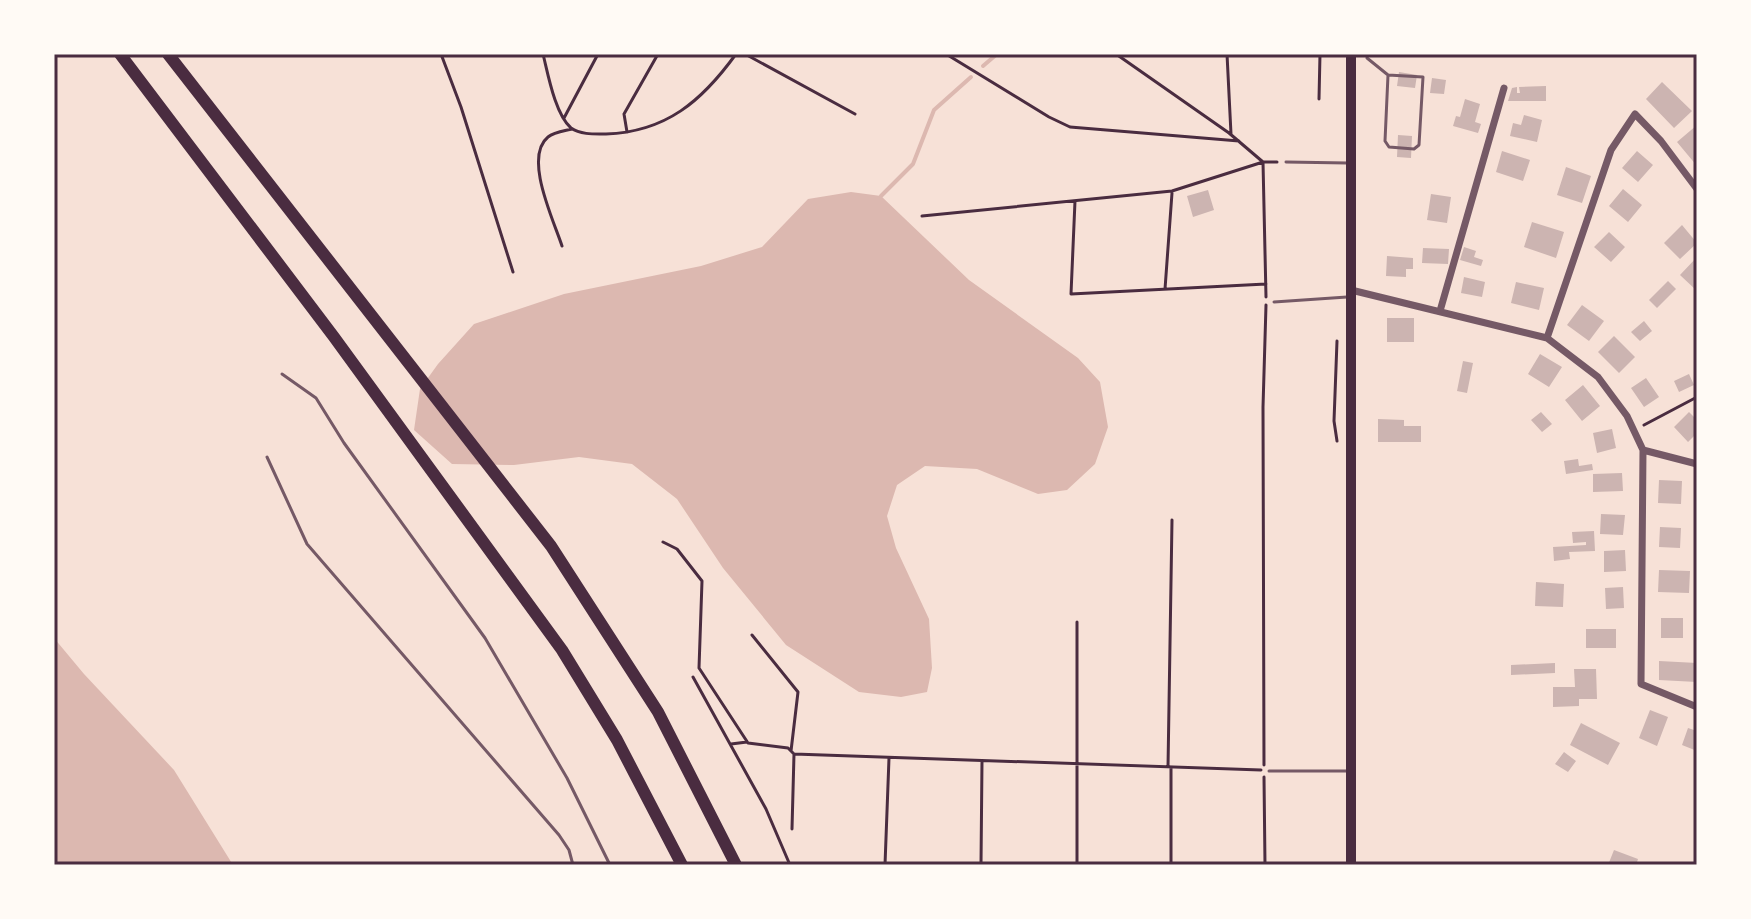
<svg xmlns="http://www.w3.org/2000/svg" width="1751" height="919" font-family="'Archivo Narrow',sans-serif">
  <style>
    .water { fill: #dcb8b0 }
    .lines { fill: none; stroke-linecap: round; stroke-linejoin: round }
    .stream { stroke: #dcb8b0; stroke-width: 4 }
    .building { fill: #ccb4b1 }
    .path { stroke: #4a2c40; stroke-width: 3 }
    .service { stroke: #755966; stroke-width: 3 }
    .minor { stroke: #755966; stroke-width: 7 }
    .secondary { stroke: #4a2c40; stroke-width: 10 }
    .motorway { stroke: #4a2c40; stroke-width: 12 }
    .neatline { fill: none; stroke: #4a2c40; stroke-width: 3 }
  </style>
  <rect width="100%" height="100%" fill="#f7e1d7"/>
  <path class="water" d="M851,192l30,4 88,84 109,78 22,24 8,45 -13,37 -28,26 -29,4 -61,-25 -52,-3 -28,19 -10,31 9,32 33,71 3,49 -5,24 -26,5 -42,-5 -73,-47 -63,-77 -46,-69 -45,-35 -53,-7 -65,8 -62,-1 -38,-34 6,-41 18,-25 36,-40 90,-30 137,-28 61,-19 46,-48z
    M54,638l30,36 90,96 59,95h-179z"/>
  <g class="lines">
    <path class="stream" d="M983,66l14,-12
      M881,196l32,-32 21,-54 37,-33"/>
  </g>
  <path class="building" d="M1399,72l18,3 -2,13 -18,-2z
    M1432,78l14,2 -2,14 -14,-1z
    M1662,82l30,29 -18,17 -28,-29z
    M1546,86v15h-38l4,-13 5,-1v6h3l-1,-6z
    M1465,99l15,5 -5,18 6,2 -3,9 -25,-7 3,-10 4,1z
    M1524,115l18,5 -5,22 -27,-6 3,-13 8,2z
    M1697,125v41l-20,-24z
    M1398,135l14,1 -1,22 -14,-1z
    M1502,151l28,9 -7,21 -27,-9z
    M1637,151l16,14 -15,17 -16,-14z
    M1566,167l25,9 -9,27 -25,-8z
    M1623,189l19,16 -14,17 -19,-16z
    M1208,190l6,20 -21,7 -6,-21z
    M1431,194l20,3 -4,26 -20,-3z
    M1532,222l32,10 -8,26 -32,-11z
    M1682,225l15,18 -17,16 -16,-16z
    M1609,232l16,15 -14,15 -17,-15z
    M1464,247l12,4 -2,6 9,3 -2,6 -21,-6z
    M1423,248l26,1 -1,15 -26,-1z
    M1387,256l26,2v11h-7v8l-20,-1z
    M1697,257v34l-17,-16z
    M1464,277l21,5 -3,15 -21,-4z
    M1668,281l8,8 -19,19 -8,-8z
    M1516,282l28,6 -5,22 -28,-7z
    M1582,305l22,16 -15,20 -22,-16z
    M1387,318h27v24h-27z
    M1644,321l8,10 -12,10 -9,-9z
    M1614,336l21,21 -16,16 -21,-21z
    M1540,354l22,13 -13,20 -21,-13z
    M1463,361l10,2 -6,30 -10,-2z
    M1689,374l5,11 -15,7 -5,-11z
    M1646,378l13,19 -15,10 -13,-19z
    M1583,385l17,21 -18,15 -17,-21z
    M1541,412l11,12 -10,8 -11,-12z
    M1689,412l8,8v13l-9,9 -14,-15z
    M1378,419l26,1v6h17v16h-43z
    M1612,429l4,19 -19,5 -4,-20z
    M1578,459l1,7 13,-2 1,6 -27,4 -2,-13z
    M1622,473l1,18 -30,1v-18z
    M1659,480l23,1 -1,23 -23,-1z
    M1601,514l24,1 -2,20 -23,-1z
    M1660,527l21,1 -1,20 -21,-1z
    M1594,531l1,20 -26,1 1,7 -16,2 -1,-14 33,-2v-3l-13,1 -1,-11z
    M1625,550l1,21 -22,1v-21z
    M1659,570l31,1 -1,22 -31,-1z
    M1536,582l28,2 -1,23 -28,-1z
    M1623,587l1,21 -18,1 -1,-21z
    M1661,618h22v20h-22z
    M1586,629h30v19h-30z
    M1659,661l38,2v19l-38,-2z
    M1555,663v10l-44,2v-10z
    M1574,669h22l1,30h-18v7l-26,1v-20h22z
    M1650,710l18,7 -11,29 -18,-8z
    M1581,723l39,20 -12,22 -38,-20z
    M1688,728l9,3v20l-15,-6z
    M1564,752l12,9 -8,11 -13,-8z
    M1614,850l24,9 -2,6h-28z"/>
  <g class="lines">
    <path class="path" d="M441,54l20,53 52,165
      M543,54c5,20 12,60 28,74 10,7 24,6 35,6 60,-2 96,-33 130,-80
      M745,54l110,60
      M946,54l103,63 21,10 169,14
      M1116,54l113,79 34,29 3,135
      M1227,54l4,80
      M1319,99l1,-45
      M564,118l34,-64
      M627,132l-3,-18 34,-60
      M1075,201l-4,93 195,-10
      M922,216l250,-25 91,-29h14
      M562,246c-8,-25 -39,-89 -14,-109 6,-5 16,-6 24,-8
      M1165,289l7,-96
      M1644,425l53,-28
      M1337,441l-3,-20 3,-80
      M663,542l14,7 25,32 -3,87 49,75 40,5 6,6
      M1077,622v243
      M752,635l46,57 -7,59
      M693,677l73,132 24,56
      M731,744l16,-2
      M1264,765l-1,-358 3,-102
      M1168,767l4,-247
      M1171,767v98
      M1264,777l1,88
      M792,829l2,-75 467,16
      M885,865l4,-107
      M981,865l1,-104"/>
    <path class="service" d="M1367,58l21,17 -3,66 4,6 25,2 5,-4 4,-68 -35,-2
      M1286,162l61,1
      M1274,302l73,-5
      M282,374l34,24 28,45 141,195 82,140 43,87
      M267,457l40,87 252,291 10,15 4,15
      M1269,771h79"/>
    <path class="minor" d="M1351,290l196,48 51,39 29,39 16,34 -2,234 56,23
      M1440,311l64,-223
      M1547,338l64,-188 24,-36 26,27 36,48
      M1643,450l54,14"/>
    <path class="secondary" d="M1351,54v811"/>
    <path class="motorway" d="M120,54l214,283 228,313 55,90 65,125
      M168,54l383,492 107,166 78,153"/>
  </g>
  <rect width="1751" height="919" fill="none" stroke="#fffaf5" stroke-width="112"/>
  <rect x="56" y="56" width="1639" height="807" class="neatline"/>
</svg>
